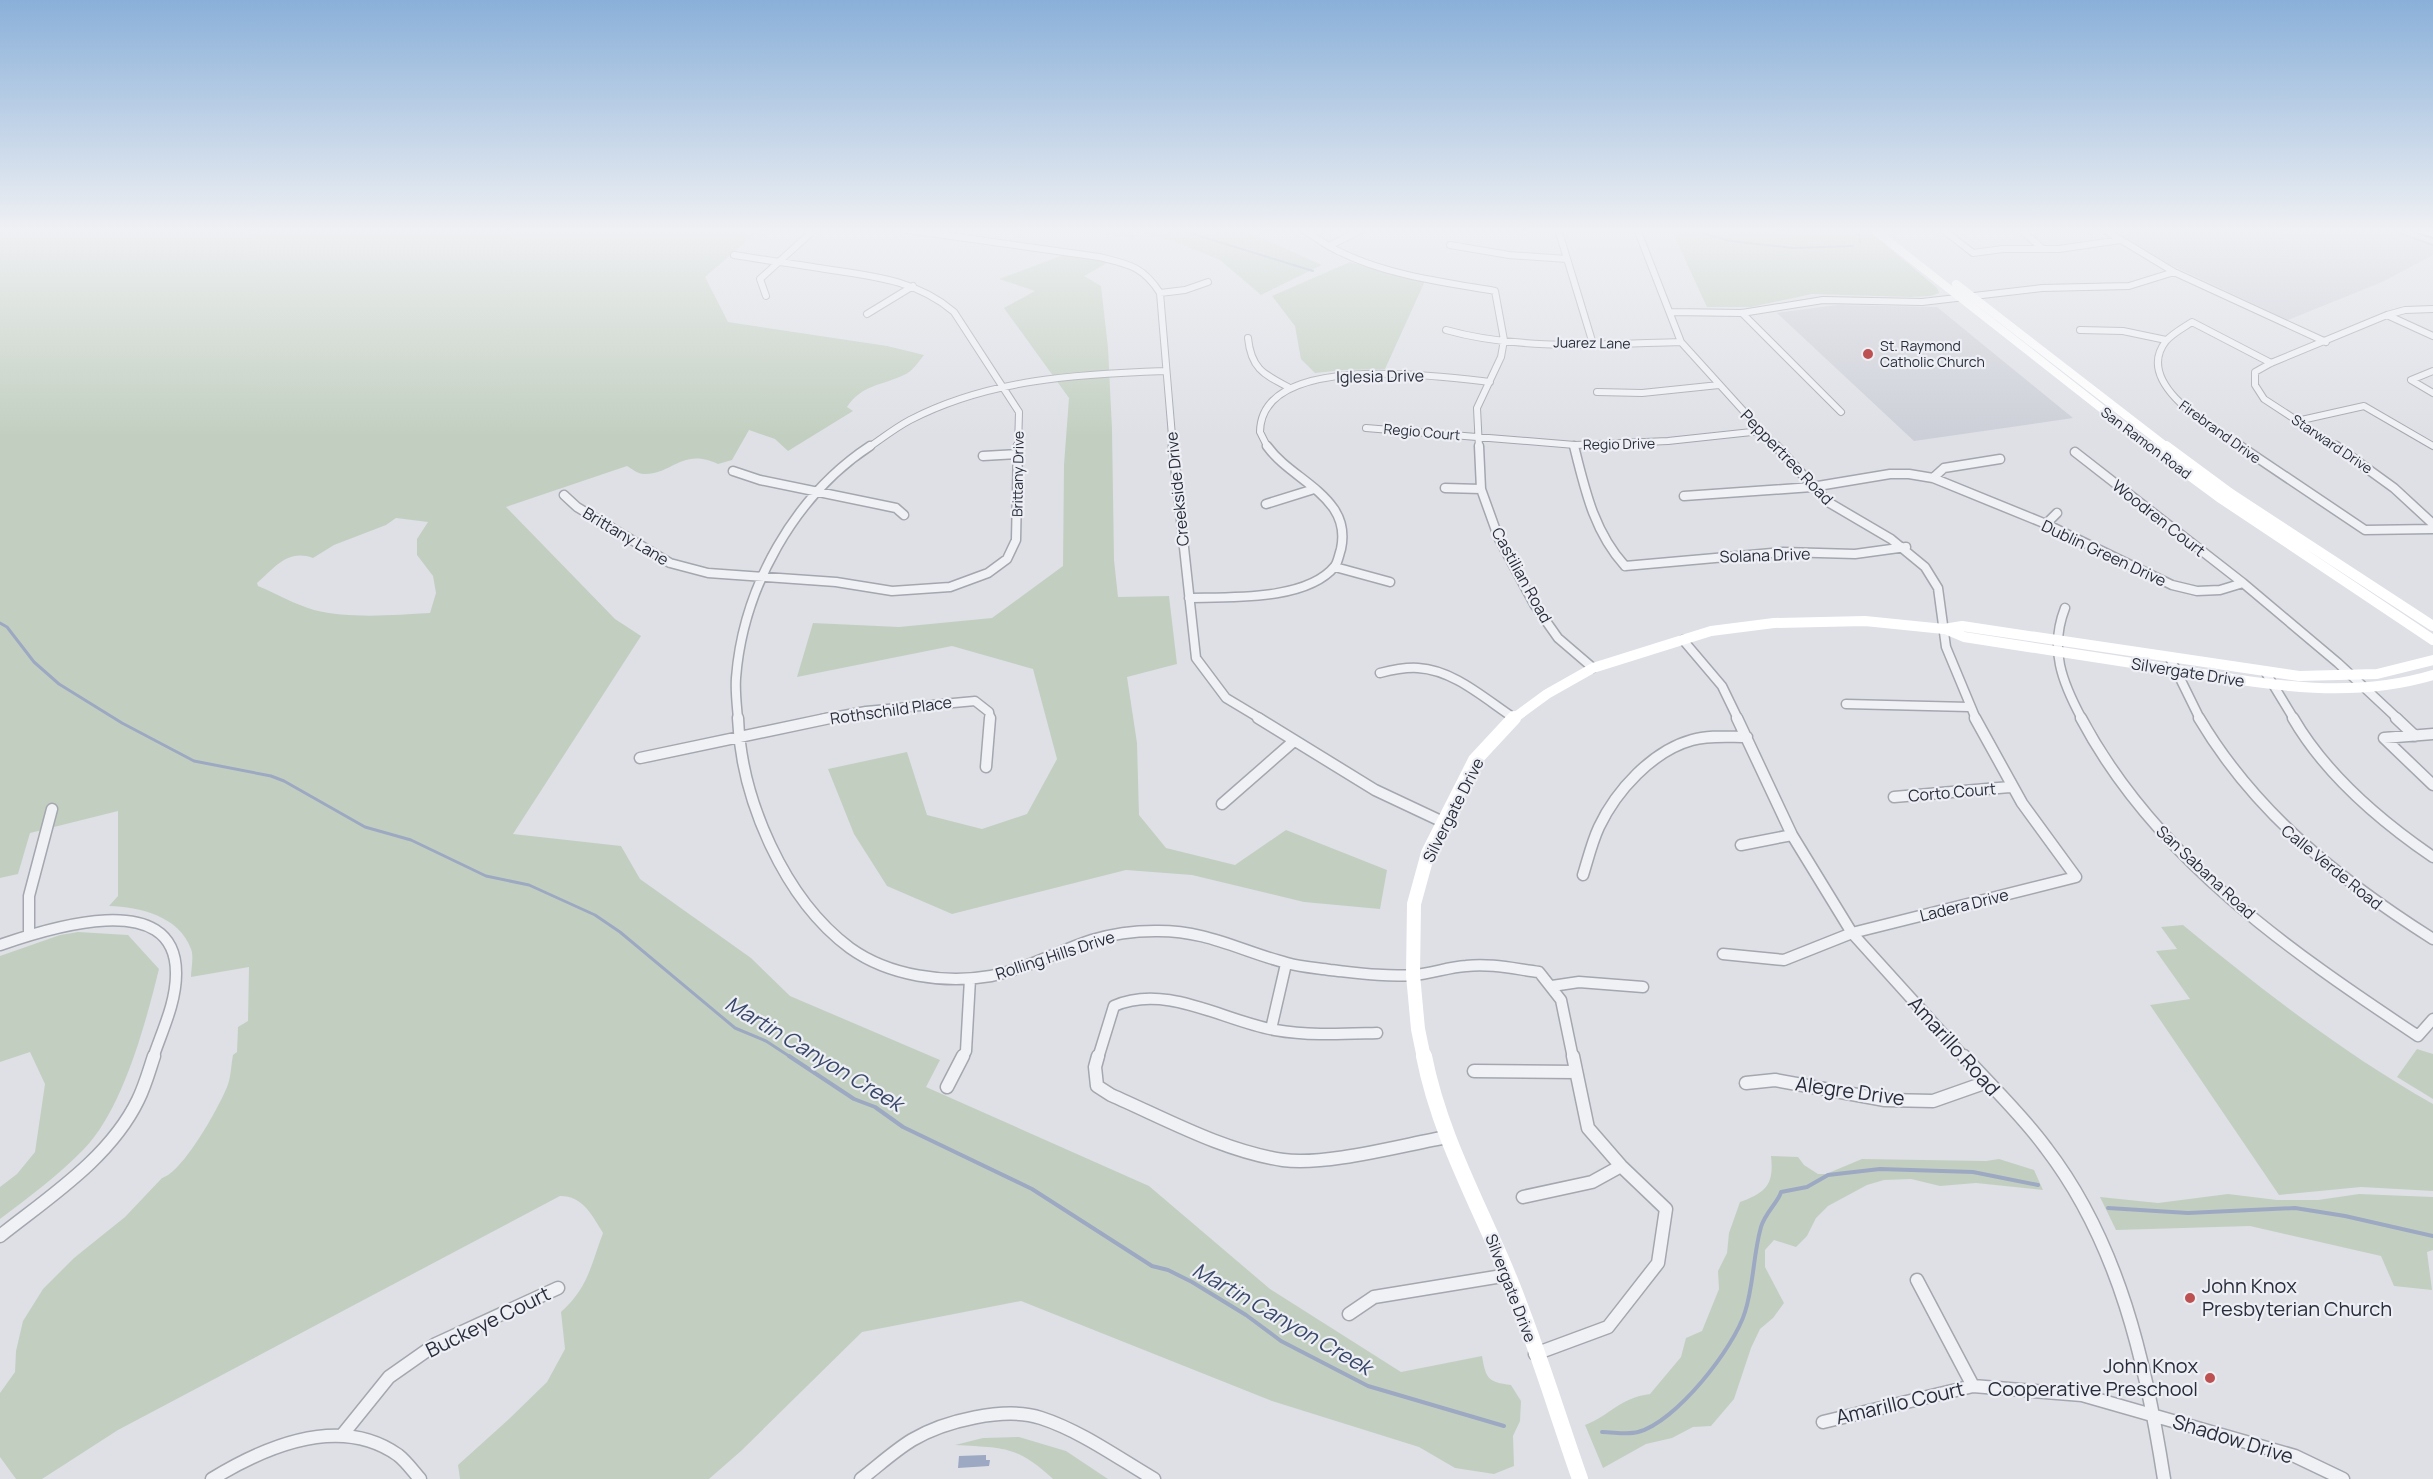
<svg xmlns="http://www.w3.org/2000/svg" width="2433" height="1479" font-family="Manrope,sans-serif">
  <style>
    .built { fill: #cccfd7 }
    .green { fill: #c2cfc0; fill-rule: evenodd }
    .water { fill: #9da9c2 }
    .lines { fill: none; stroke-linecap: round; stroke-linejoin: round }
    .stream-far2 { stroke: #9da9c2; stroke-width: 2 }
    .stream-far1 { stroke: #9da9c2; stroke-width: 3 }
    .stream { stroke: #9da9c2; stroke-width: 4 }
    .street-far3-casing { stroke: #a4a7af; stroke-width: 8 }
    .street-far2-casing { stroke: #a4a7af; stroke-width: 11 }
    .street-far1-casing { stroke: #a4a7af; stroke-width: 13 }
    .street-casing { stroke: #a4a7af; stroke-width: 15 }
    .highway-casing { stroke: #878c9b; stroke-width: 4 }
    .street-far3 { stroke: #f0f1f5; stroke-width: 6 }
    .street-far2 { stroke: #f0f1f5; stroke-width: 8 }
    .street-far1 { stroke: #f0f1f5; stroke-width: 10 }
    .street { stroke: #f0f1f5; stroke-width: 12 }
    .secondary-far3 { stroke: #fff; stroke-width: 8 }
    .secondary-far2 { stroke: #fff; stroke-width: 10 }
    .secondary-far1 { stroke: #fff; stroke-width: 14 }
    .secondary { stroke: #fff; stroke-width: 16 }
    .highway { fill: #fff; fill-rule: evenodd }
    .poi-dot { fill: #bd5151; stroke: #edeff4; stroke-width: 2 }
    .labels { text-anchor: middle; stroke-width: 4.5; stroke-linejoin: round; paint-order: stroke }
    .far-street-label { font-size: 14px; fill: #292d3b; stroke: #edeff4 }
    .far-poi-label { font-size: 14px; fill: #292d3b; stroke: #edeff4; text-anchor: start }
    .street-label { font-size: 16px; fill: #292d3b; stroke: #edeff4 }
    .near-street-label { font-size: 20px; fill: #292d3b; stroke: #edeff4 }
    .near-poi-label { font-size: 20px; fill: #292d3b; stroke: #edeff4; text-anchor: start }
    .near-water-label { font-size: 21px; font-style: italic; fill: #38476a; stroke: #edeff4 }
  </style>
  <rect width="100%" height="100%" fill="#dee0e6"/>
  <path class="built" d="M2110,229h277l46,17v9l-51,27 -94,38 -132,-62z
    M1837,305l100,2 136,111 -159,23 -137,-128z"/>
  <path class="green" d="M0,229h761l-56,48 23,45 159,24 37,9c-5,6 -12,17 -20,20 -21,10 -43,10 -57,32l6,4 -65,40 -13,-12 -26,-9 -17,30 -14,4c-36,-17 -46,11 -74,10 -6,0 -12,-5 -17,-8l-121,41 109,112 26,17 -128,198 108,12 19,33 111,79 39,38 150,64 -14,27 223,99 121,103 131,83 81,-16c4,23 6,26 29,29l10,16 -1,20 -7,15 1,30 -20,8 -39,-6 -36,-21 -147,-46 -251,-100 -159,31 -121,119 -32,28h-249l-2,-14 51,-46 38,-37 18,-33 -4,-37c27,-24 30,-47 42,-79 -11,-18 -20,-37 -43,-37l-442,234 -76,49h-26l-16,-22v-64l15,-21 1,-21 7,-30 20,-32 31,-31 51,-41 37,-39c21,-6 56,-69 65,-91 4,-9 4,-22 6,-32l4,-3 1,-25 10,-6 1,-54 -58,10c0,-8 3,-20 0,-28 -12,-33 -51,-42 -82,-43l9,-10v-85l-88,22 -12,41 -18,4zM396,518l32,4 -11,17v16l16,21 3,17 -6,20c-37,2 -79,6 -116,-3 -20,-6 -37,-16 -56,-24l-1,-3c19,-16 30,-34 56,-25l21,-13 52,-20z
    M1089,229h153l80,36 -61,30 -41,-35 -50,-20 -29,-7 -8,6z
    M1671,229h196l70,59 2,5 -8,3 -21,1 -98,-3 -61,13h-44z
    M1063,255l46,7 -25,14 17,10 7,62 4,81 2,131 4,37 51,-1 8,68 -50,13 10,66 2,72 27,33 69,17 51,-35 101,40 -7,39 -76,-7 -112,-27 -66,-5 -174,44 -65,-28 -33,-52 -26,-65 79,-17 20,63 55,14 45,-15 30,-55 -24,-90 -81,-23 -155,31 16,-54 86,4 93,-9 71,-52 1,-101 5,-67 -65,-90 31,-17 -36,-12z
    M1350,262l75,19 -40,88 -42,1 -28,3 -14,-14 -6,-33 -23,-30z
    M2183,925c79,65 160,128 250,179v87l-72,-4 -82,8 -129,-190 40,-6 -34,-48 21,-2 -16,-22z
    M78,932l50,3 31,34c-13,53 -36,140 -75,180 -25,26 -55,48 -84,70v-32l17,-13 18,-22 10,-68 -15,-32 -30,10v-106l60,-21z
    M2417,1049l16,5v45l-36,-22z
    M1771,1156l27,1 6,8 14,9h8l36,-15 124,2 13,-2 35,11 9,20 -67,-7 -36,3 -29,-7 -27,1 -17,5 -39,21 -12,12 -9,18 -11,11 -22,-7 -9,10v17l19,36 -11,15 -13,11 -9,19 -17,51 -23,27 -18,1 -21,11 -26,6 -43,24 -18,-43c26,-10 34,-27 65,-31l31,-37 5,-19 16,-7 17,-42 -1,-18 9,-18 2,-20 11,-31c27,-10 34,-18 31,-46z
    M2228,1194l49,6h41l41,-6 74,3v53l-6,2 5,38 -38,-4 -13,-30 -131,-30 -134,4 -16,-33 58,6z
    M1019,1437l47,14 42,28h-55c-37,-34 -50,-31 -98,-34l28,-7z"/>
  <path class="water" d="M986,1455v5h4l-1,6 -31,2 1,-12z"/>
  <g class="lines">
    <path class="stream-far2" d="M1177,229l136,42
      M1689,229l41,12 63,7 60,-2
      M1852,229l7,6 1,7
      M2388,229l45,16"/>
    <path class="stream-far1" d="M0,623l7,4 27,35 25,22 63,39 72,38 77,15 13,5 81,46 46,13 75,36 43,9 66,30 25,17 115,96 31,13 26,17"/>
    <path class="stream" d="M789,1056l65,43 21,8 28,20 129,62 120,77 16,4 24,12 54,33 35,26 87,45 136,40
      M2108,1208l80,5 107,-5 50,8 88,20
      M1602,1432c12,0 25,3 36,0 38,-10 96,-84 107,-120 9,-28 8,-57 16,-85 4,-14 18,-26 20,-35l26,-5 21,-12 52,-6 93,3 65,13"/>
    <g class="street-far3-casing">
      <path id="street-far3" d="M901,229l198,28c29,7 44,9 61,36l13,155
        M1302,229c12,7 23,16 36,22 48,24 104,31 157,40l9,49 -3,17 -24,51 2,40
        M1558,229l35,115
        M1637,229l44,113 96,106
        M1942,229l31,24 30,-4h56l61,-9
        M2020,229l23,20
        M2103,229l71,43 152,70
        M1450,245l59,10 58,4
        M1329,246l34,-17
        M734,255c30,5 61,9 91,14 47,7 92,11 129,43l65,100 -1,36
        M1160,293l25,-3 23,-8
        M766,296l-6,-17 55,-50
        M1671,312l71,1 81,-13 99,2 120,-14 87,-2 45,-14
        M1742,313l99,99
        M867,314l46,-28
        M2387,315l46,21
        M1446,330c74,21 158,14 235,12
        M2080,330l43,1 43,9
        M1248,338c3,30 15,36 40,49
        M2433,371l-22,9 22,13
        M1597,392l45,1 77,-8
        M2297,421l67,-15 69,40
        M1366,428l209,17 93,-4 93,-10
        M1574,445l1,3
        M868,448c13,-9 27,-20 42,-28 79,-41 168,-46 255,-49
        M1268,448l-8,-16c1,-81 180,-56 230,-50
        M2243,448c-29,-19 -111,-64 -77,-107 7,-8 17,-13 26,-19l79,41
        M2339,448l-75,-49 -9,-14v-13l16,-9 116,-48 18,-5 28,-1"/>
    </g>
    <g class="street-far2-casing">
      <path id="street-far2" d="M1173,446l23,212 30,40 35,21
        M1479,446l2,43 18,50 35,65 24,34 35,30
        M1574,446c11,44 20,86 51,120
        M1776,446l52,56 63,37 34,28 13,21 8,59 30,72
        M2240,446l125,84 68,-1
        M2336,446l58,42 39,36
        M2075,452l168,131
        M983,456l36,-2
        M733,471l27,9 136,28 8,7
        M1933,478l11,-10 56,-9
        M1445,488l36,1
        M564,495l13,12 93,56 38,10 128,9 56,9 58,-4 38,-14 19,-14 9,-19 2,-94
        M1684,496l128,-9 78,-13h19l24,4 113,46 126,61 25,6 23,-1 23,-7 95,80 60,56
        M1266,504l45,-14
        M2046,524l11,-11
        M1625,566l158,-14 72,2 51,-7
        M1335,567l55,15
        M1189,598c40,-1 118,3 146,-32 3,-4 4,-11 6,-17 3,-14 1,-28 -7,-40 -17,-25 -49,-38 -67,-63
        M2065,608c-16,41 -3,74 17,111
        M1683,640l39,46 16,33
        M2170,658l30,61
        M1380,673c12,-3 25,-6 38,-5 36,2 67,31 96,50
        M2266,673l28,46
        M1846,704l123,3
        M738,719c-1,-13 -3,-27 -2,-41 7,-90 58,-182 134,-232
        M822,719l44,-8 109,-10 14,11 1,7"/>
    </g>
    <g class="street-far1-casing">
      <path id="street-far1" d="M738,718c3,81 46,181 112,230 39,28 95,36 141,28 36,-7 67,-25 101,-36 20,-6 42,-9 63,-9 52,-1 85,20 132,32 14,4 29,5 43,7 28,3 56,7 83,5 18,-1 35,-8 53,-9 24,-3 49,3 73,6l22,28 12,58
        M1258,718l117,72 68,32
        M1737,718l55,117 60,98 113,125
        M2081,718c74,140 209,233 337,318l15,-17
        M2199,718c57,96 141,162 234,221
        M2293,718c33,57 86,102 140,139
        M2396,718l19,18
        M2433,734l-49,4 49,47
        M640,758l190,-40
        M986,767l4,-49
        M1894,797l116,-10
        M1222,804l72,-63
        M1741,845l51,-10
        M1583,875c5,-16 9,-33 16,-48 17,-36 53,-76 93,-87 17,-5 37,-3 55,-3
        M29,934v-38l23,-87
        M0,945c46,-16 177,-59 176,29 0,29 -14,57 -23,84
        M1723,954l61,6 68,-27 224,-56 -54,-74 -47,-85
        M1552,986l27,-4 64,5
        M1271,1029l15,-65
        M962,1058l4,-7 4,-72
        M1098,1058l16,-52c52,-23 110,15 161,24 34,6 68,4 102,3"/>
    </g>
    <g class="street-casing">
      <path id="street" d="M1098,1056l-3,11 2,19 14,9c55,24 112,56 172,65 43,6 119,-15 164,-23
        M1964,1056c27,30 58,59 82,92 73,95 100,215 118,331
        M1474,1071l102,1
        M1746,1083l29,-3 110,20 48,1 54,-19
        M947,1087l16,-31
        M1523,1197l69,-15 29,-16
        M0,1236c49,-39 110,-78 138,-136 7,-14 11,-29 16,-44
        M1917,1280l56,106
        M1349,1314l25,-17 134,-22
        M1535,1354l73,-27 50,-64 8,-54 -45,-43 -33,-38 -15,-72
        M1823,1422l150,-36 109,9 213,61 48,23
        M343,1434l46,-57 47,-33 122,-56
        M212,1479c54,-33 128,-65 186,-24 8,6 15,16 22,24
        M861,1479c17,-13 33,-28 51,-39 32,-19 93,-34 129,-22 40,13 77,40 113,61"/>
    </g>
    <g class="highway-casing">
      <path id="highway" d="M2414,229l19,1v7l-18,-6z"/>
    </g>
    <use href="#street-far3" class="street-far3"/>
    <use href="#street-far2" class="street-far2"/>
    <use href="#street-far1" class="street-far1"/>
    <use href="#street" class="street"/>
    <path class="secondary-far3" d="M1873,229l279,219
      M1956,284l212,164"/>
    <path class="secondary-far2" d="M2150,446l69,51 214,143
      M2166,446l65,48 202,132
      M1945,629l19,8c69,11 138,21 207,32 88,14 175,32 262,6
      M1513,719l34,-25 46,-26 118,-37 63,-8 91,-2 79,8 18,-3 337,50 78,-2 56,-14"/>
    <path class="secondary-far1" d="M1424,1058l-6,-29 -5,-54 1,-71 14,-51 47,-93 39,-42"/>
    <path class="secondary" d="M1424,1056c15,77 53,145 83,217 28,67 49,138 73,206"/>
    <use href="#highway" class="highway"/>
  </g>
  <linearGradient id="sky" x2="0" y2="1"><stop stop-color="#8ab0d9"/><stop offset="0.53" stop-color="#f0f1f4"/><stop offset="1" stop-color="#f0f1f4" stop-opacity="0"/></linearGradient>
  <rect width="2433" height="436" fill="url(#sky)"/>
  <g class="poi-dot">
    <circle cx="1868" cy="354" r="6"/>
    <circle cx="2190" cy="1298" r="6"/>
    <circle cx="2210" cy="1378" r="6"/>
  </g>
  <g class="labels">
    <g class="far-street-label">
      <text transform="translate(1592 343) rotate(1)" y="5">Juarez Lane</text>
      <text transform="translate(1422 432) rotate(5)" y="5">Regio Court</text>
      <text transform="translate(2220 432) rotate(36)" y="5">Firebrand Drive</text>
      <text transform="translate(2146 443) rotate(37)" y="5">San Ramon Road</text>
      <text transform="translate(1619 444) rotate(-1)" y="5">Regio Drive</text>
      <text transform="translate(2332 444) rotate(34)" y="5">Starward Drive</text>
      <text transform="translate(1018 474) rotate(-89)" y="5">Brittany Drive</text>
    </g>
    <g class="far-poi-label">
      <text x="1880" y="351">St. Raymond<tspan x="1880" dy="16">Catholic Church</tspan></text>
    </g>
    <g class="street-label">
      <text transform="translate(1380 376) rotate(-1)" y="6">Iglesia Drive</text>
      <text transform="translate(1787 457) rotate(46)" y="6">Peppertree Road</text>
      <text transform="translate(1177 489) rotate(-96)" y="6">Creekside Drive</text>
      <text transform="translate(2159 518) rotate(38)" y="6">Woodren Court</text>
      <text transform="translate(626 536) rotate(31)" y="6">Brittany Lane</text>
      <text transform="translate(2104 553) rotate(25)" y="6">Dublin Green Drive</text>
      <text transform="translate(1765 555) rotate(-2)" y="6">Solana Drive</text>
      <text transform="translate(1522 575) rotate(61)" y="6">Castilian Road</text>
      <text transform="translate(2188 672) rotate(9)" y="6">Silvergate Drive</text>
      <text transform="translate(891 710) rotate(-8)" y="6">Rothschild Place</text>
      <text transform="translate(1952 792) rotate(-5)" y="6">Corto Court</text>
      <text transform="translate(1453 810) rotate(-63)" y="6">Silvergate Drive</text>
      <text transform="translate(2332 867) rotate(39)" y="6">Calle Verde Road</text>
      <text transform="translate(2206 872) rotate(43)" y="6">San Sabana Road</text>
      <text transform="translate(1964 905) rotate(-14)" y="6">Ladera Drive</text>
      <text transform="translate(1055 955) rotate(-18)" y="6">Rolling Hills Drive</text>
      <text transform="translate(1511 1288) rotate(69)" y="6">Silvergate Drive</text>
    </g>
    <g class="near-street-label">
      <text transform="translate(1954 1046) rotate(48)" y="7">Amarillo Road</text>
      <text transform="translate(1850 1091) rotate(8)" y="7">Alegre Drive</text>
      <text transform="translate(488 1322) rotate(-26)" y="7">Buckeye Court</text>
      <text transform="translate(1900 1403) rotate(-13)" y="7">Amarillo Court</text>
      <text transform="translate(2233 1439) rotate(17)" y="7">Shadow Drive</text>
    </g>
    <g class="near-poi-label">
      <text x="2202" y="1293">John Knox<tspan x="2202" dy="23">Presbyterian Church</tspan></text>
      <text x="2198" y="1373" text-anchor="end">John Knox<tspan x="2198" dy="23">Cooperative Preschool</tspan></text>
    </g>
    <g class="near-water-label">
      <text transform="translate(814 1054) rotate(31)" y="7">Martin Canyon Creek</text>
      <text transform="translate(1282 1319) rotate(30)" y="7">Martin Canyon Creek</text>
    </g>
  </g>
</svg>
